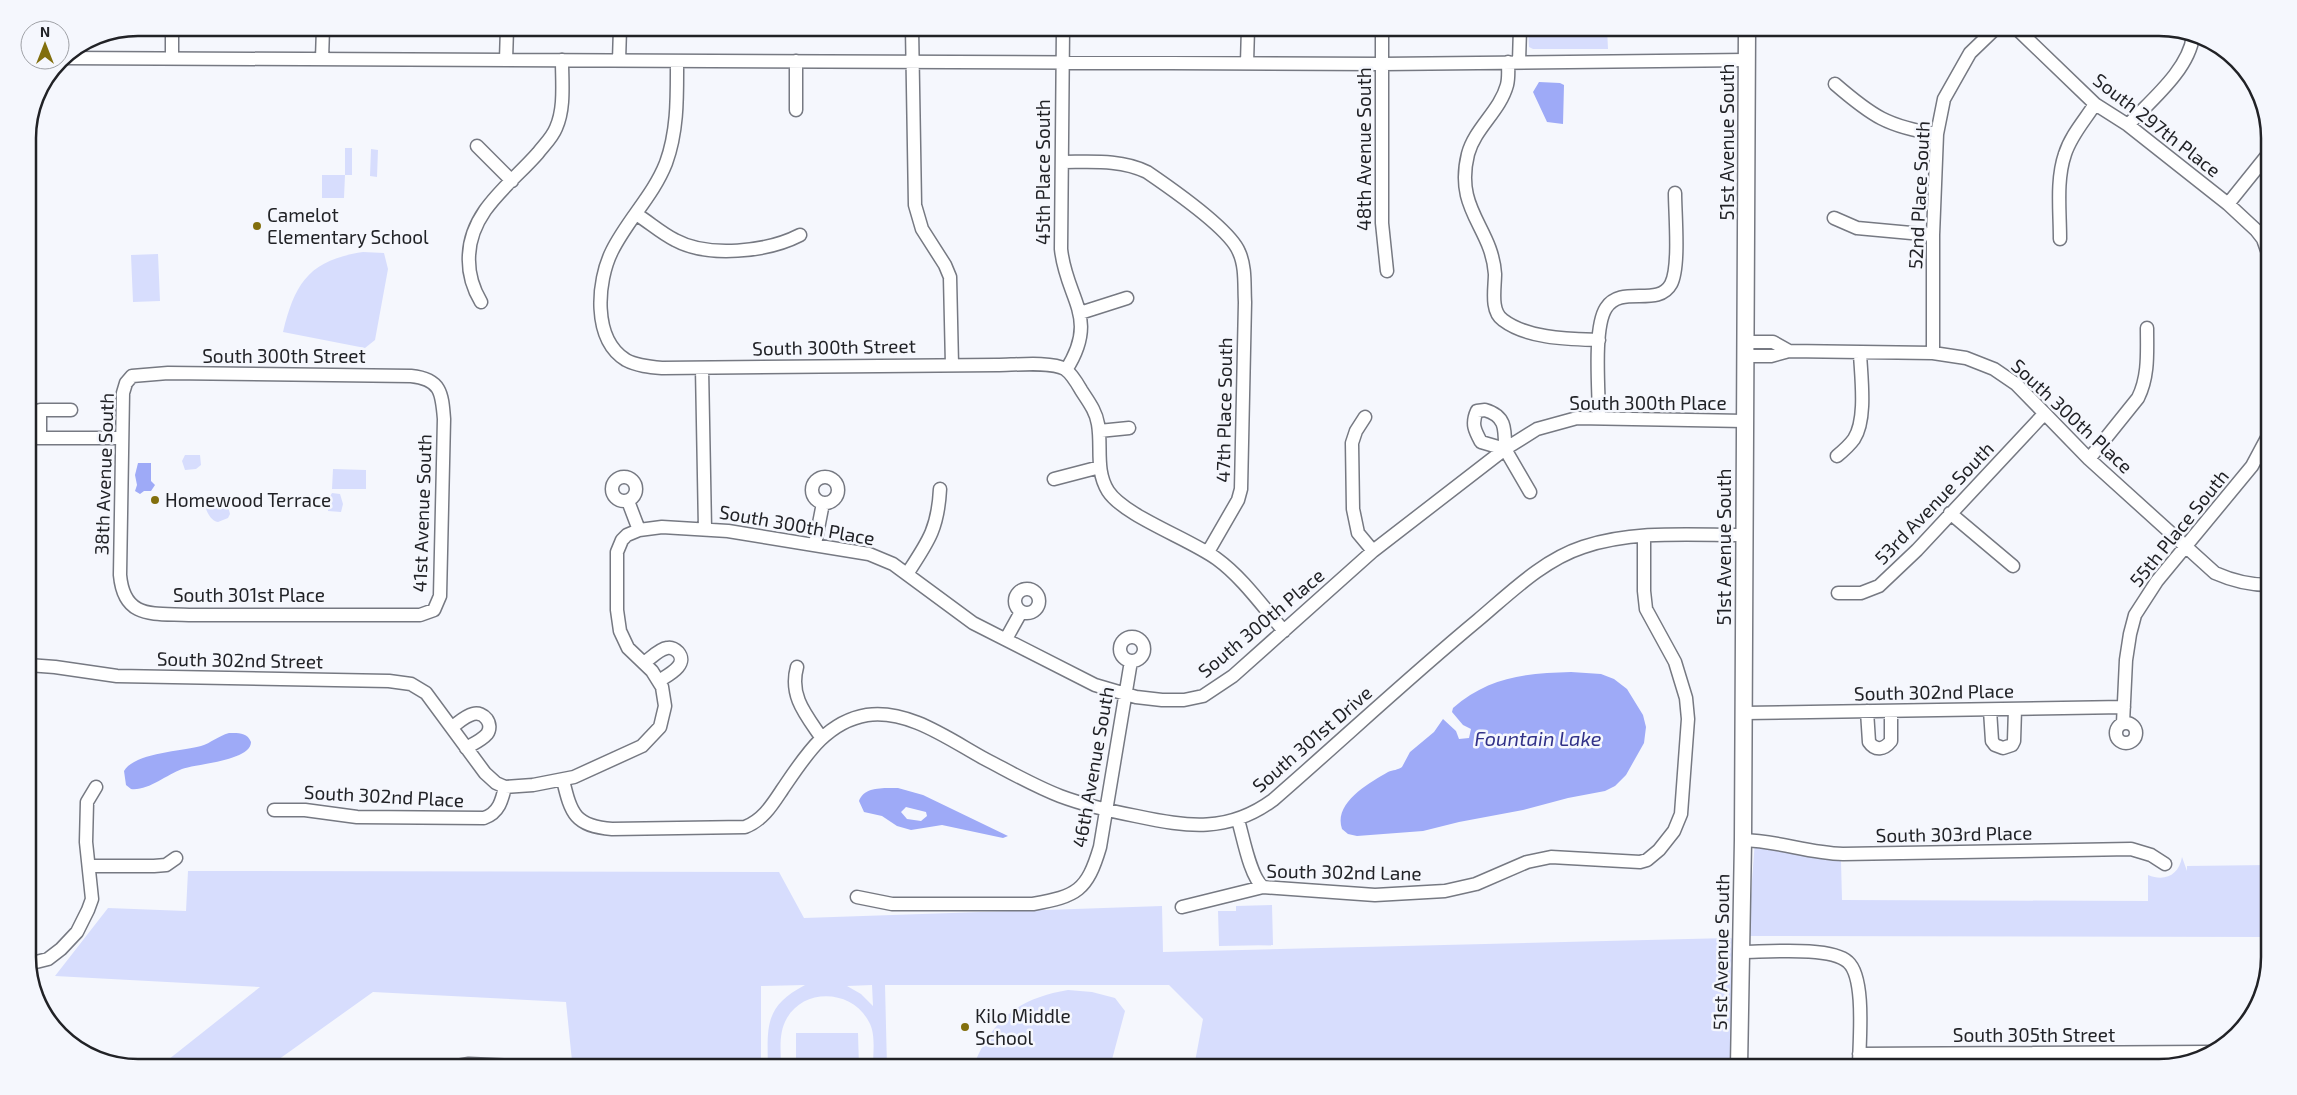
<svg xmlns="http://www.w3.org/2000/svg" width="2297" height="1095" font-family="'Exo 2',sans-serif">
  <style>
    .green { fill: #d7ddfd; fill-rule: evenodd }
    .water { fill: #9eaaf7; fill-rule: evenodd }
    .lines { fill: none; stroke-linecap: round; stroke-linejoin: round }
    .minor-casing { stroke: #767982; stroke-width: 15 }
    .major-casing { stroke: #767982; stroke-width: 19 }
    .minor { stroke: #fff; stroke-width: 12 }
    .major { stroke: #fff; stroke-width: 16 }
    .poi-dot { fill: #826f0d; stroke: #f5f7fd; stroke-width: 2 }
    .labels { text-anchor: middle; stroke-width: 5; stroke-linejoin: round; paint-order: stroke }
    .street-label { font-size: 19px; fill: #212226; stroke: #f5f7fd }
    .poi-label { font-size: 19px; fill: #212226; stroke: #f5f7fd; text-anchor: start }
    .water-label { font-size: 20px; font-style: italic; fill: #313188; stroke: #f5f7fd }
    .rim { fill: none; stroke: #212226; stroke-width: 2.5 }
  </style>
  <rect width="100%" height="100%" fill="#f5f7fd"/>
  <path class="green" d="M1528,28h79l1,21h-75l-4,-2z
    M345,148h7v27h-7l-1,23h-22v-23h23z
    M371,149l7,1 -1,27 -7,-1z
    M363,252l21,1 4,16 -13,71 -10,8 -82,-16c12,-50 27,-72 80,-80z
    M158,254l2,47 -27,1 -2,-47z
    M185,455h15l1,10 -5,4 -11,1 -3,-9z
    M333,469l33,1v19h-34z
    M332,493l8,1 3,10 -2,8 -13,-1v-11z
    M213,496c11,-2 15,9 17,18l-2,4 -10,4c-8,-1 -15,-15 -12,-22z
    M1755,840l86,21 1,39 306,1v-26c17,7 31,0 34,-18l5,14v-5l82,-1v72l-521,-1z
    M188,871l591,1 25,46 358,-12 1,46 566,-14 13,2 -3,127h-545l9,-48 -34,-34h-284l2,82h-14c0,-14 3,-33 -4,-45 -16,-32 -64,-35 -82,-4 -9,15 -6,33 -6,49h-13c-1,-42 -3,-61 37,-82l-44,1v81h-53l-136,-6 -6,-59 -193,-10 -105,75h-109l101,-80 -205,-11 53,-68 78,3zM872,985l1,21 -12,-12 -14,-8z
    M1272,905l1,40 -54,1 -1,-35h18v-5z
    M1068,990l24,2 23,6 10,13 -15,56h-137c18,-46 45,-69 95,-77z
    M796,1033h62l1,34h-63z"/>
  <path class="water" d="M1539,82l21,1 4,2 -1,39 -16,-2 -14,-30z
    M138,463h13v18l4,4 -4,6h-7l-4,3 -5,-3 2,-6 -2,-10z
    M1571,672l30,2 13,5 13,10 16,26 3,12 -2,16 -18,32 -11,11 -10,5 -37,7 -45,12 -64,12 -36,9 -66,5 -9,-2 -6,-5c-9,-26 27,-46 46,-57 5,-2 10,-2 14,-5l8,-15 24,-20 9,-13 13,12 3,8 10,-1 2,-9 -8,-4 -11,-13 1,-4c35,-31 74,-35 118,-36z
    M229,733c9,0 18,-1 22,9 0,19 -56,22 -69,27 -16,6 -34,22 -51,20l-5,-4 -2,-14c10,-18 59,-20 77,-25 10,-3 17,-10 28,-13z
    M898,788l25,7 85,41 -5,2 -61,-13 -31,5 -14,-4 -15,-10 -18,-4 -5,-11c5,-15 26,-13 39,-13zM906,807l20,5 1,4 -6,5 -14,-2 -6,-7z"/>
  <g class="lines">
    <g class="minor-casing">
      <path id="minor" d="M912,28l3,177 7,24 23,36 5,12 2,88
        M1063,28l-2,221c5,50 39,68 5,121
        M1382,28v195l5,48
        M2016,28l79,76 33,21 100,79 28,26 7,9 6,17
        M63,58l1319,6 365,-4
        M172,59v-31
        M322,59l1,-31
        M506,60l1,-32
        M619,61l1,-33
        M677,61c0,35 1,69 -11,102 -13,33 -38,56 -54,88 -15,30 -20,88 14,109 11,6 25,7 37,8l334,-3c17,0 54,-4 68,4 7,5 12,14 16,21 7,11 15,21 17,34 4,23 -3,46 10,67 16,25 82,48 109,68 26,19 46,48 67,72
        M1508,62c0,7 1,15 -1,23 -7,26 -32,43 -39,69 -14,56 24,73 27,120 0,14 -5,37 8,46 25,19 67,19 96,20
        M1519,62l1,-34
        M1247,63l1,-35
        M1835,84c37,32 53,43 102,50
        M796,110v-49
        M2128,125c22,-24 61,-55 65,-89
        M477,146l35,35
        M1062,162c28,0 59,-3 85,10 22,15 83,57 92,80 7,15 5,34 6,50l-4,187 -3,11 -30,52
        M2228,204l41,-51
        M636,214c13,8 25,19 39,26 33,18 92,12 125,-5
        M1834,218l23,10 76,7
        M2060,239c0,-28 -4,-59 5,-85 6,-19 20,-34 30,-50
        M481,302c-9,-15 -13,-30 -12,-47 2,-45 42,-71 69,-102 6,-8 14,-15 18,-25 9,-20 6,-45 6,-68
        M1080,313l47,-15
        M1789,351l144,2 33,5 28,11 22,15 73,75 126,114c18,8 34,12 54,12
        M1933,353v-118l4,-101 7,-35 26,-46 26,-25
        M1745,356h26l18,-5 -16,-9h-28
        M702,368l3,161
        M168,373l243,3c30,3 31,17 33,43l-4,177 -6,14 -14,5h-231c-35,-2 -65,5 -69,-40l3,-182 3,-10 6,-7z
        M1485,410c21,6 20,19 20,39l-24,-7c-6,-11 -10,-18 -4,-31z
        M1365,417l-9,14 -4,12 1,66 5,24 15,18
        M1599,418c0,-26 -6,-90 7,-110 15,-24 52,0 65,-24 9,-17 4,-70 4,-91
        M1099,431l30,-3
        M28,438h93
        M40,438v-28h31
        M1505,449l25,43
        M1837,456c6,-5 12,-10 17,-17 13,-20 7,-62 6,-86
        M2089,459l49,-61c11,-22 9,-46 9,-70
        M812 490a13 13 0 1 1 26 0a13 13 0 1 1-26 0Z
        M612 489a12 12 0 1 1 24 0a12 12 0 1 1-24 0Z
        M1054,479l46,-12
        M628,501l11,29
        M1950,513l63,53
        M815,544l8,-41
        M907,574c21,-32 31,-45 33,-85
        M1015 601a12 12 0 1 1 24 0a12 12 0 1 1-24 0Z
        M1838,593h23l18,-7 38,-36 127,-136
        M1120 649a12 12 0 1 1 24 0a12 12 0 1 1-24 0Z
        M1006,639l15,-27
        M644,663c6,-4 15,-14 23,-15 4,-1 8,1 11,4 11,13 -10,23 -19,29
        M28,665l27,2 62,9 272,5 22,3 15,9 59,80 11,10 9,4
        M797,667c-8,29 9,48 24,70
        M1990,710l2,31 3,4 8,3 9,-3 2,-4 1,-32
        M1867,711l2,31c6,9 15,8 22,-1v-30
        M1744,713l380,-6
        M2116 733a10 10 0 1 1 20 0a10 10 0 1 1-20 0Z
        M2123,723l3,-63 4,-26 5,-19 22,-34 95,-115 16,-30 1,-13
        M452,727c6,-4 13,-11 21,-13 11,-3 21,10 14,20 -5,6 -14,10 -21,14
        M563,780c8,34 12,46 49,49l133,-2c18,-7 27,-22 37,-37 22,-32 43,-68 85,-75 42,-6 83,25 118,44 25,13 49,27 75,37 24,9 50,15 76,20 52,11 92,17 137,-16 69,-60 135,-122 205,-180 32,-27 65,-60 105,-73 51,-17 108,-12 161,-12
        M274,810h31l52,7 127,1c15,-5 18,-18 21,-31l28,-2 41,-8 68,-31 18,-19 5,-21 -3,-19 -10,-16 -24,-23 -8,-17 -3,-21v-58l5,-12 5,-5 12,-5 23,-3 66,4 141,23 24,10 80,59 122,62 41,12 26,3h22l19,-4 30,-20 140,-125 132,-102 32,-20 40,-11 168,3
        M1238,820c5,16 12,57 25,67
        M1743,840c36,1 65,13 100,14l288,-5 20,6 14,9
        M89,866h65l12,-1 10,-7
        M857,897l35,7h141c44,-8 54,-13 67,-57l31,-186
        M1182,907l81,-20 112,8 70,-4 31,-7 51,-22 24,-5 89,5 7,-2 12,-10 15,-19 7,-17 7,-95 -2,-21 -11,-36 -29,-53 -2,-18v-55
        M1742,952c24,0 89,-6 106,10 18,16 11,82 11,105
        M28,964l20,-5 13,-10 16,-17 11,-22 4,-11 -6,-57 1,-40 9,-15
        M1859,1054l350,-2
        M451,1067l18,-3 71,3
        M2033,1067v-14"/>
    </g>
    <g class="major-casing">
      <path id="major" d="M1739,1067l4,-227 4,-812"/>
    </g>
    <use href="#minor" class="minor"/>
    <use href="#major" class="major"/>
  </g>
  <g class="poi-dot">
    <circle cx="257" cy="226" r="5"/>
    <circle cx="155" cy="500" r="5"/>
    <circle cx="965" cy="1027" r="5"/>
  </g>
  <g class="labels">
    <g class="street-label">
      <text transform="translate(2157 125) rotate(38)" y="7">South 297th Place</text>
      <text transform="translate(1727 142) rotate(-90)" y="7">51st Avenue South</text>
      <text transform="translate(1364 149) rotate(-90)" y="7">48th Avenue South</text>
      <text transform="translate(1043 172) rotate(-90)" y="7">45th Place South</text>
      <text transform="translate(1919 195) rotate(-87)" y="7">52nd Place South</text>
      <text transform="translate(834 347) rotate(-1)" y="7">South 300th Street</text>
      <text x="284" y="363">South 300th Street</text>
      <text x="1648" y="410">South 300th Place</text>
      <text transform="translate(1224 410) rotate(-89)" y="7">47th Place South</text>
      <text transform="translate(2072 416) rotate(43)" y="7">South 300th Place</text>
      <text transform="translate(104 474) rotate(-88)" y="7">38th Avenue South</text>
      <text transform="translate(1934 503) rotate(-46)" y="7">53rd Avenue South</text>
      <text transform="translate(422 513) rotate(-88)" y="7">41st Avenue South</text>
      <text transform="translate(797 525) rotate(10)" y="7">South 300th Place</text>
      <text transform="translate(2179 528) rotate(-51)" y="7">55th Place South</text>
      <text transform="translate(1724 547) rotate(-90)" y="7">51st Avenue South</text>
      <text x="249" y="602">South 301st Place</text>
      <text transform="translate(1261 623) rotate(-40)" y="7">South 300th Place</text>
      <text transform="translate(240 660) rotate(1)" y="7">South 302nd Street</text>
      <text transform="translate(1934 692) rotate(-1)" y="7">South 302nd Place</text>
      <text transform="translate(1312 739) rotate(-41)" y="7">South 301st Drive</text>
      <text transform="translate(1093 767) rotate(-80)" y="7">46th Avenue South</text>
      <text transform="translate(384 796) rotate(3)" y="7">South 302nd Place</text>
      <text transform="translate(1954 834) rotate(-1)" y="7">South 303rd Place</text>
      <text transform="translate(1344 872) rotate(1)" y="7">South 302nd Lane</text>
      <text transform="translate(1721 952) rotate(-89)" y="7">51st Avenue South</text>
      <text x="2034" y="1042">South 305th Street</text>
    </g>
    <g class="poi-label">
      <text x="267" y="222">Camelot<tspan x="267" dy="22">Elementary School</tspan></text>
      <text x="165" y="507">Homewood Terrace</text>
      <text x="975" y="1023">Kilo Middle<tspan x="975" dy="22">School</tspan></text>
    </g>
    <g class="water-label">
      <text x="1538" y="746">Fountain Lake</text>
    </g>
  </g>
  <path d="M0 0H2297V1095H0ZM138 36H2159A102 102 0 0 1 2261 138V957A102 102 0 0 1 2159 1059H138A102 102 0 0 1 36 957V138A102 102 0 0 1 138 36Z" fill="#f5f7fd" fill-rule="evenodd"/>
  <path class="rim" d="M138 36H2159A102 102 0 0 1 2261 138V957A102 102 0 0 1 2159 1059H138A102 102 0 0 1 36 957V138A102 102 0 0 1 138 36Z"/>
  <g transform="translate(45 45)"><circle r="24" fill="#f5f7fd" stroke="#a0a2a7"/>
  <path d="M0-4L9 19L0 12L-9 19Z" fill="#826f0d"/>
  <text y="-8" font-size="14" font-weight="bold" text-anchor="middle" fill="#212226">N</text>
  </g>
</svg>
